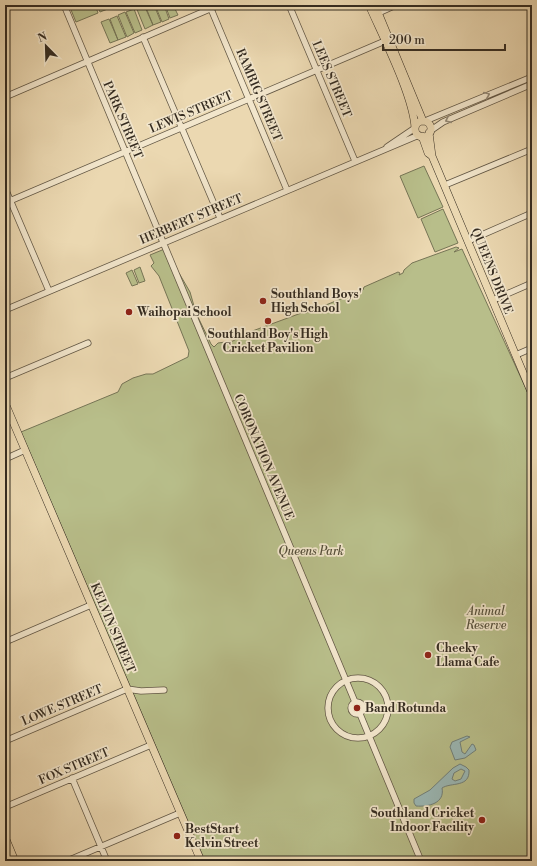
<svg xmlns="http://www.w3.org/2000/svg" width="537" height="866" font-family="'Libre Bodoni',serif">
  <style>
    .green { fill: #b8be8a; stroke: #767556 }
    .water { fill: #9bb8b5; stroke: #72807a; fill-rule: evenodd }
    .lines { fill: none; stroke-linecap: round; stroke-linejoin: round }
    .minor-casing { stroke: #625745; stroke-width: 7 }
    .major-casing { stroke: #352c21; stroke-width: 8 }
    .minor { stroke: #f2e6cc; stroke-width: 5.5 }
    .major { stroke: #ebd8b1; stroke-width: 7 }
    .oneway { stroke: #948976 }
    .poi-dot { fill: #8f2418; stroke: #f2e6cc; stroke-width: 1.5 }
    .labels { text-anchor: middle; stroke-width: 3.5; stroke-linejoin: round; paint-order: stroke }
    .street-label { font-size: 12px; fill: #352c21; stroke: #f2e6cc }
    .poi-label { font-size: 12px; font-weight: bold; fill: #352c21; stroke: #f2e6cc; text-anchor: start }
    .park-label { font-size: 12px; font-style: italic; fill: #56503b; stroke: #f2e6cc }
  </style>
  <rect width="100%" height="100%" fill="#ebd8b1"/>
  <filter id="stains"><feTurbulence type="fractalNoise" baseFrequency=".005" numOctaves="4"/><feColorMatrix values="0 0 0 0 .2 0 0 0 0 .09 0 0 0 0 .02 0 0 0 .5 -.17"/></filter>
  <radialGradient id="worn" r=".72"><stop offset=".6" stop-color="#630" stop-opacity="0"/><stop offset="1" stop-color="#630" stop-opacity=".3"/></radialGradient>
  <path class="green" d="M69,5h26l3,8 -22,9z
    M97,5h21l-18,7z
    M144,5l9,20 -8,4 -9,-22z
    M145,5h9l7,17 -8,3z
    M155,5h9l5,14 -7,3z
    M165,5h8l5,10 -8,3z
    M134,9l8,21 -7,3 -9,-21z
    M125,12l9,21 -7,4 -9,-22z
    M117,16l9,21 -8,3 -8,-21z
    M109,19l9,21 -8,3 -9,-21z
    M424,166l19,41 -25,11 -18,-42z
    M443,209l15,34 -23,9 -14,-33z
    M456,247l3,1 -5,4 8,-3 70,153v459h-327l-184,-429 97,-40 4,-8 11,-6 13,-4h7l35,-17 1,-6 -30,-75 -8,-10 3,-3 -4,-8 17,-7 12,27v-2l11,19 6,21 15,31 3,3 4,-4 15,-2 14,-8 57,-21 2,1 57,-23 1,-3 34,-15 2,1 -1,2 4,-2 1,-3 8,-7z
    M140,267l5,14 -6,2 -5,-13z
    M132,270l6,14 -6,2 -6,-13z"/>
  <path class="water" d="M467,736l3,1 -10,5 2,10 3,2 7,-10 2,1 2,5 -11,8 -10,2 -5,-13 2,-5z
    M460,764l6,3 3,3c1,18 -18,12 -27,18 3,15 -13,19 -26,18l-2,-3v-4l16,-9 23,-22zM461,769l4,2 -4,8 -6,2 -3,-2 2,-6z"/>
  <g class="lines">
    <g class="minor-casing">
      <path id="minor" d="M64,5l291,697
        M289,5l66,156
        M211,9l76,181
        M376,14l20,-9
        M143,37l77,181
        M5,97l214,-92
        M425,121l107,-44
        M430,131l13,-9 89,-38
        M387,147l28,-19
        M445,185l87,-36
        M5,188l44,103
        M5,203l380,-162
        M468,241l64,-28
        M493,300l39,-17
        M5,310l414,-175
        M516,355l16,-7
        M5,378l83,-35
        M5,459l20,-9
        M5,642l86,-37
        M328 708a30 30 0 1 1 60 0a30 30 0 1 1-60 0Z
        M351 708a6 6 0 1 1 12 0a6 6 0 1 1-12 0Z
        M360,714l61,147
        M5,741l122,-52 14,2 23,-1
        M72,778l35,83
        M5,807l146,-62
        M67,861l113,-48"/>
    </g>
    <g class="major-casing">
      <path id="major" d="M369,5c14,32 44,90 46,123
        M375,5l48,116
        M415 129a8 8 0 1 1 16 0a8 8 0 1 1-16 0Z
        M429,133l3,23
        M422,136l6,17 4,3 100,238
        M5,403l196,458
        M5,837l10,24
        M5,854l3,7"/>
    </g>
    <use href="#minor" class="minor"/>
    <use href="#major" class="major"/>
  </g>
  <defs><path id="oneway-chevron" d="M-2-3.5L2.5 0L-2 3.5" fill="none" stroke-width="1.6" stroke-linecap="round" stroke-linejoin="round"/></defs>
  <g class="oneway">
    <use href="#oneway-chevron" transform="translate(487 95) rotate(-23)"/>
    <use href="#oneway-chevron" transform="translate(448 120) rotate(156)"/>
  </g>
  <g class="poi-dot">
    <circle cx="263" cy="301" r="4"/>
    <circle cx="129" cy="312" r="4"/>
    <circle cx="268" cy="321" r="4"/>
    <circle cx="428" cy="655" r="4"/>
    <circle cx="357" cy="708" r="4"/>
    <circle cx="482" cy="820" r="4"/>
    <circle cx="177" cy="836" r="4"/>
  </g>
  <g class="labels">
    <g class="street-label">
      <text transform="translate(332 79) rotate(67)" y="4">LEES STREET</text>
      <text transform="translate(259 95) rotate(67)" y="4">RAMRIG STREET</text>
      <text transform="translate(191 112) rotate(-23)" y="4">LEWIS STREET</text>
      <text transform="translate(123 120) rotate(67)" y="4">PARK STREET</text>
      <text transform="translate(191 219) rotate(-23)" y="4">HERBERT STREET</text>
      <text transform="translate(492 271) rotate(68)" y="4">QUEENS DRIVE</text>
      <text transform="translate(264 457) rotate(67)" y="4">CORONATION AVENUE</text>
      <text transform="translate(113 628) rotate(67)" y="4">KELVIN STREET</text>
      <text transform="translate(62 705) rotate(-23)" y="4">LOWE STREET</text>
      <text transform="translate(74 766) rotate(-23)" y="4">FOX STREET</text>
    </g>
    <g class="poi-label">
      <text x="271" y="298">Southland Boys'<tspan x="271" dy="14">High School</tspan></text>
      <text x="137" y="316">Waihopai School</text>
      <text x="268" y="338" text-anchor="middle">Southland Boy's High<tspan x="268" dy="14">Cricket Pavilion</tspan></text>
      <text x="436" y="652">Cheeky<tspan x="436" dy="14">Llama Cafe</tspan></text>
      <text x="365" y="712">Band Rotunda</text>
      <text x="474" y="817" text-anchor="end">Southland Cricket<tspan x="474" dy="14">Indoor Facility</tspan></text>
      <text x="185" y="833">BestStart<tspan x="185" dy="14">Kelvin Street</tspan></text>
    </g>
    <g class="park-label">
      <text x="311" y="555">Queens Park</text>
      <text x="486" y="615">Animal<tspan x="486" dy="14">Reserve</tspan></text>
    </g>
  </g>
  <rect width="537" height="866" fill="none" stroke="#ebd8b1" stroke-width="20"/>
  <rect x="6" y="6" width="525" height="854" fill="none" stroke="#352c21" stroke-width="2"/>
  <rect x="10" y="10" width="517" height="846" fill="none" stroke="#352c21"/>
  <g transform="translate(46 46) rotate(337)" stroke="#f2e6cc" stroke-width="3" paint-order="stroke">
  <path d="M0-3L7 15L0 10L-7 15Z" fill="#352c21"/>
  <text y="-6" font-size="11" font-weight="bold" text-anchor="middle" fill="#352c21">N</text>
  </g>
  <path d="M383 44v6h122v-6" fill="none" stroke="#352c21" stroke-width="2"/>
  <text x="389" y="44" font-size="12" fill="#352c21" stroke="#f2e6cc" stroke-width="3" paint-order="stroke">200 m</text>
  <rect width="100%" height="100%" filter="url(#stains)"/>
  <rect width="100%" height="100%" fill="url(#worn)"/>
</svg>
